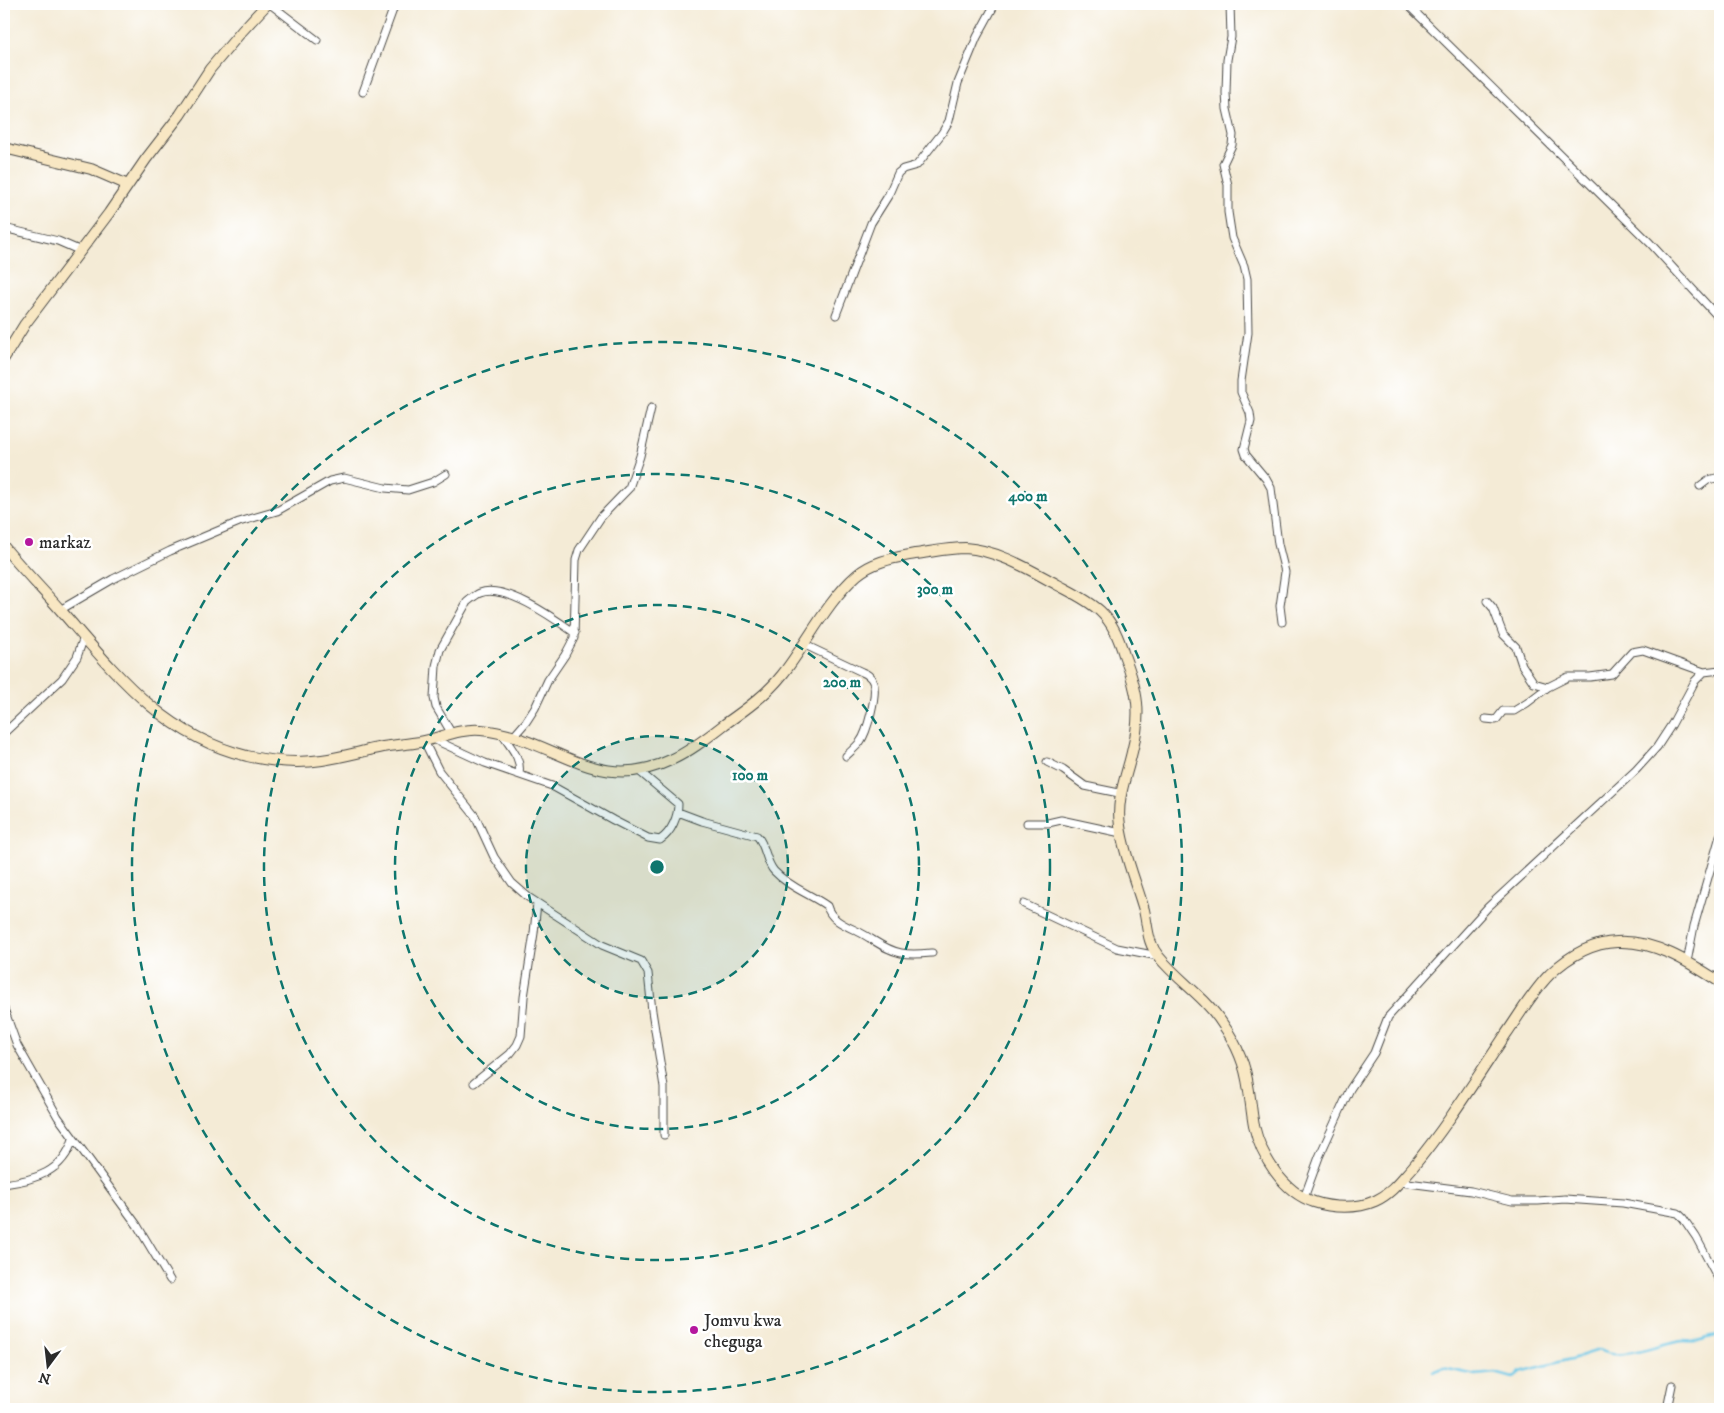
<svg xmlns="http://www.w3.org/2000/svg" width="1724" height="1413" font-family="'IM FELL DW Pica',serif">
  <style>
    .lines { fill: none; stroke-linecap: round; stroke-linejoin: round }
    .stream { stroke: #68c6e6; stroke-width: 2.5 }
    .street-casing { stroke: #494845; stroke-width: 9 }
    .secondary-casing { stroke: #494845; stroke-width: 12 }
    .street { stroke: #fff; stroke-width: 7 }
    .secondary { stroke: #f8e7c3; stroke-width: 10 }
    .ring { fill: none; stroke: #0f766e; stroke-width: 2.5; stroke-dasharray: 9 6 }
    .poi-dot { fill: #b5179e; stroke: #fff; stroke-width: 2 }
    .labels { text-anchor: middle; stroke-width: 5; stroke-linejoin: round; paint-order: stroke }
    .poi-label { font-size: 18px; fill: #2b2b2b; stroke: #fff; text-anchor: start }
    .centre { fill: #0f766e; stroke: #fff; stroke-width: 2.5 }
    .ring-label { font-size: 15px; text-anchor: middle; font-weight: bold; fill: #0f766e; stroke: #fff; stroke-width: 5; stroke-linejoin: round; paint-order: stroke }
  </style>
  <rect width="100%" height="100%" fill="#fff"/>
  <filter id="ink" filterUnits="userSpaceOnUse"><feTurbulence type="fractalNoise" baseFrequency=".02" numOctaves="2"/><feDisplacementMap in="SourceGraphic" scale="10" xChannelSelector="R" yChannelSelector="G"/><feConvolveMatrix kernelMatrix="1 2 1 2 8 2 1 2 1" color-interpolation-filters="sRGB"/></filter>
  <filter id="wash" filterUnits="userSpaceOnUse"><feTurbulence type="fractalNoise" baseFrequency=".0096" numOctaves="4" result="noise"/><feDisplacementMap in="SourceGraphic" scale="20" xChannelSelector="R" yChannelSelector="G"/><feGaussianBlur stdDeviation="1.12" result="paint"/><feColorMatrix in="noise" values="0 0 0 0 0 0 0 0 0 0 0 0 0 0 0 0 0 1.4 0 .05"/><feComposite in="paint" operator="in"/></filter>
  <g filter="url(#wash)">
    <rect width="100%" height="100%" fill="#f4ebd6"/>
    <g class="lines">
      <path class="stream" d="M1433,1372l10,-4 33,7 19,-2 18,5 7,-6 51,-13 28,-9c20,12 56,-4 77,-8 6,-2 13,0 19,-1 8,-1 16,-4 23,-6l2,1"/>
    </g>
  </g>
  <g filter="url(#ink)">
    <g class="lines">
      <g class="street-casing">
        <path id="street" d="M270,4l47,36
          M1230,4l1,33 -4,23 -1,33 1,16 6,26 -1,10 -9,19 5,21v27l4,26 12,28 3,13 1,54 -7,48v11l9,21 1,8 -7,28 2,6 20,24 5,9 7,56 7,28 -5,34 2,16
          M1407,4l243,239 70,76
          M363,92l32,-88
          M4,228l54,13 23,10
          M836,315l35,-92 17,-27 10,-23 5,-4 14,-4 25,-32 7,-12 9,-38 19,-46 18,-33
          M1700,486l8,-6 12,-3
          M1487,601l6,7 10,26 13,13 6,18 12,18 14,4
          M60,610l53,-31 57,-28 69,-29 38,-11 53,-30 14,-3 41,10 23,2 25,-8 13,-8
          M803,644l59,28c5,2 9,4 11,10 5,11 -6,51 -13,60 -4,5 -10,10 -14,14
          M1486,719l10,1 7,-9h11l13,-8 21,-16 20,-10h22l22,-3 20,-22 11,-2 61,22
          M4,733l58,-54 15,-22 7,-20
          M452,734l-16,-27 -2,-9 2,-32 4,-16 27,-48c4,-3 8,-7 13,-9 25,-10 75,26 95,40
          M502,734c8,13 20,24 17,40
          M513,737l13,-15 9,-14 13,-28 17,-25 9,-17 2,-78 3,-10 22,-33 28,-29 11,-32 11,-48
          M433,739l52,24 67,23 61,34 35,18 12,2c12,-8 18,-24 18,-36l-39,-33
          M424,741l15,30 36,45 19,41 18,26 16,14 74,48 39,16 7,12 4,38 12,76v48
          M1047,762l16,8 22,16 34,7
          M678,812l24,9 55,15c9,9 8,25 17,35 15,16 36,23 53,35 4,15 20,20 32,26 14,7 26,18 42,21 10,2 20,1 31,0
          M1027,823h21l13,-3 60,13
          M1024,904l93,44 41,8
          M1687,962l7,-36 26,-90
          M4,1009l13,36 41,72 79,108 33,55
          M474,1083l36,-29 7,-9 4,-9 3,-39 10,-64 3,-30
          M1400,1182l71,9 41,10h26l27,-2 58,4 55,10 5,5 13,19 24,45
          M4,1184c31,-4 59,-12 69,-45
          M1304,1198l15,-41 31,-68 24,-36 14,-36 100,-110 148,-137 21,-23 15,-23 23,-43 9,-9 16,-2
          M1667,1409l5,-24"/>
      </g>
      <g class="secondary-casing">
        <path id="secondary" d="M4,148l87,21 37,16
          M4,358l21,-34 84,-111 37,-54 34,-44 30,-46 32,-38 25,-27
          M4,547c19,23 39,43 59,66 53,61 101,123 184,143 23,5 50,8 75,4 20,-3 41,-9 61,-13 12,-2 25,-3 37,-5 20,-4 41,-14 61,-12 74,7 114,67 192,29 19,-9 35,-22 52,-35 20,-14 41,-29 57,-49 24,-30 45,-74 75,-100 16,-14 38,-17 58,-21 16,-2 34,-6 50,-6 33,2 65,22 93,37 15,8 30,15 42,26 13,12 19,28 24,44 14,37 18,58 8,97 -6,26 -16,47 -12,74 4,29 16,56 24,84 4,17 3,33 15,47 13,16 30,29 45,44 16,16 32,41 39,63 7,20 7,41 11,62 7,30 29,66 60,76 18,6 43,7 61,-1 16,-7 26,-21 37,-33 35,-42 64,-89 94,-134 14,-20 27,-43 44,-60 19,-18 40,-31 67,-32 38,-2 72,20 103,40"/>
      </g>
      <use href="#street" class="street"/>
      <use href="#secondary" class="secondary"/>
    </g>
  </g>
  <circle cx="657" cy="867" r="131" fill="#0f766e" fill-opacity=".12"/>
  <g class="ring">
    <circle cx="657" cy="867" r="131"/>
    <circle cx="657" cy="867" r="262"/>
    <circle cx="657" cy="867" r="393"/>
    <circle cx="657" cy="867" r="525"/>
  </g>
  <g class="poi-dot">
    <circle cx="29" cy="542" r="5"/>
    <circle cx="694" cy="1330" r="5"/>
  </g>
  <g class="labels">
    <g class="poi-label">
      <text x="39" y="548">markaz</text>
      <text x="704" y="1326">Jomvu kwa<tspan x="704" dy="21">cheguga</tspan></text>
    </g>
  </g>
  <circle cx="657" cy="867" r="8" class="centre"/>
  <g class="ring-label">
    <text x="1028" y="501">400 m</text>
    <text x="935" y="594">300 m</text>
    <text x="842" y="687">200 m</text>
    <text x="750" y="780">100 m</text>
  </g>
  <rect width="1724" height="1413" fill="none" stroke="#fff" stroke-width="20"/>
  <g transform="translate(48 1366) rotate(195)" stroke="#ffffff" stroke-width="4" paint-order="stroke">
  <path d="M0-4L9 19L0 12L-9 19Z" fill="#2b2b2b"/>
  <text y="-8" font-size="14" font-weight="bold" text-anchor="middle" fill="#2b2b2b">N</text>
  </g>
</svg>
